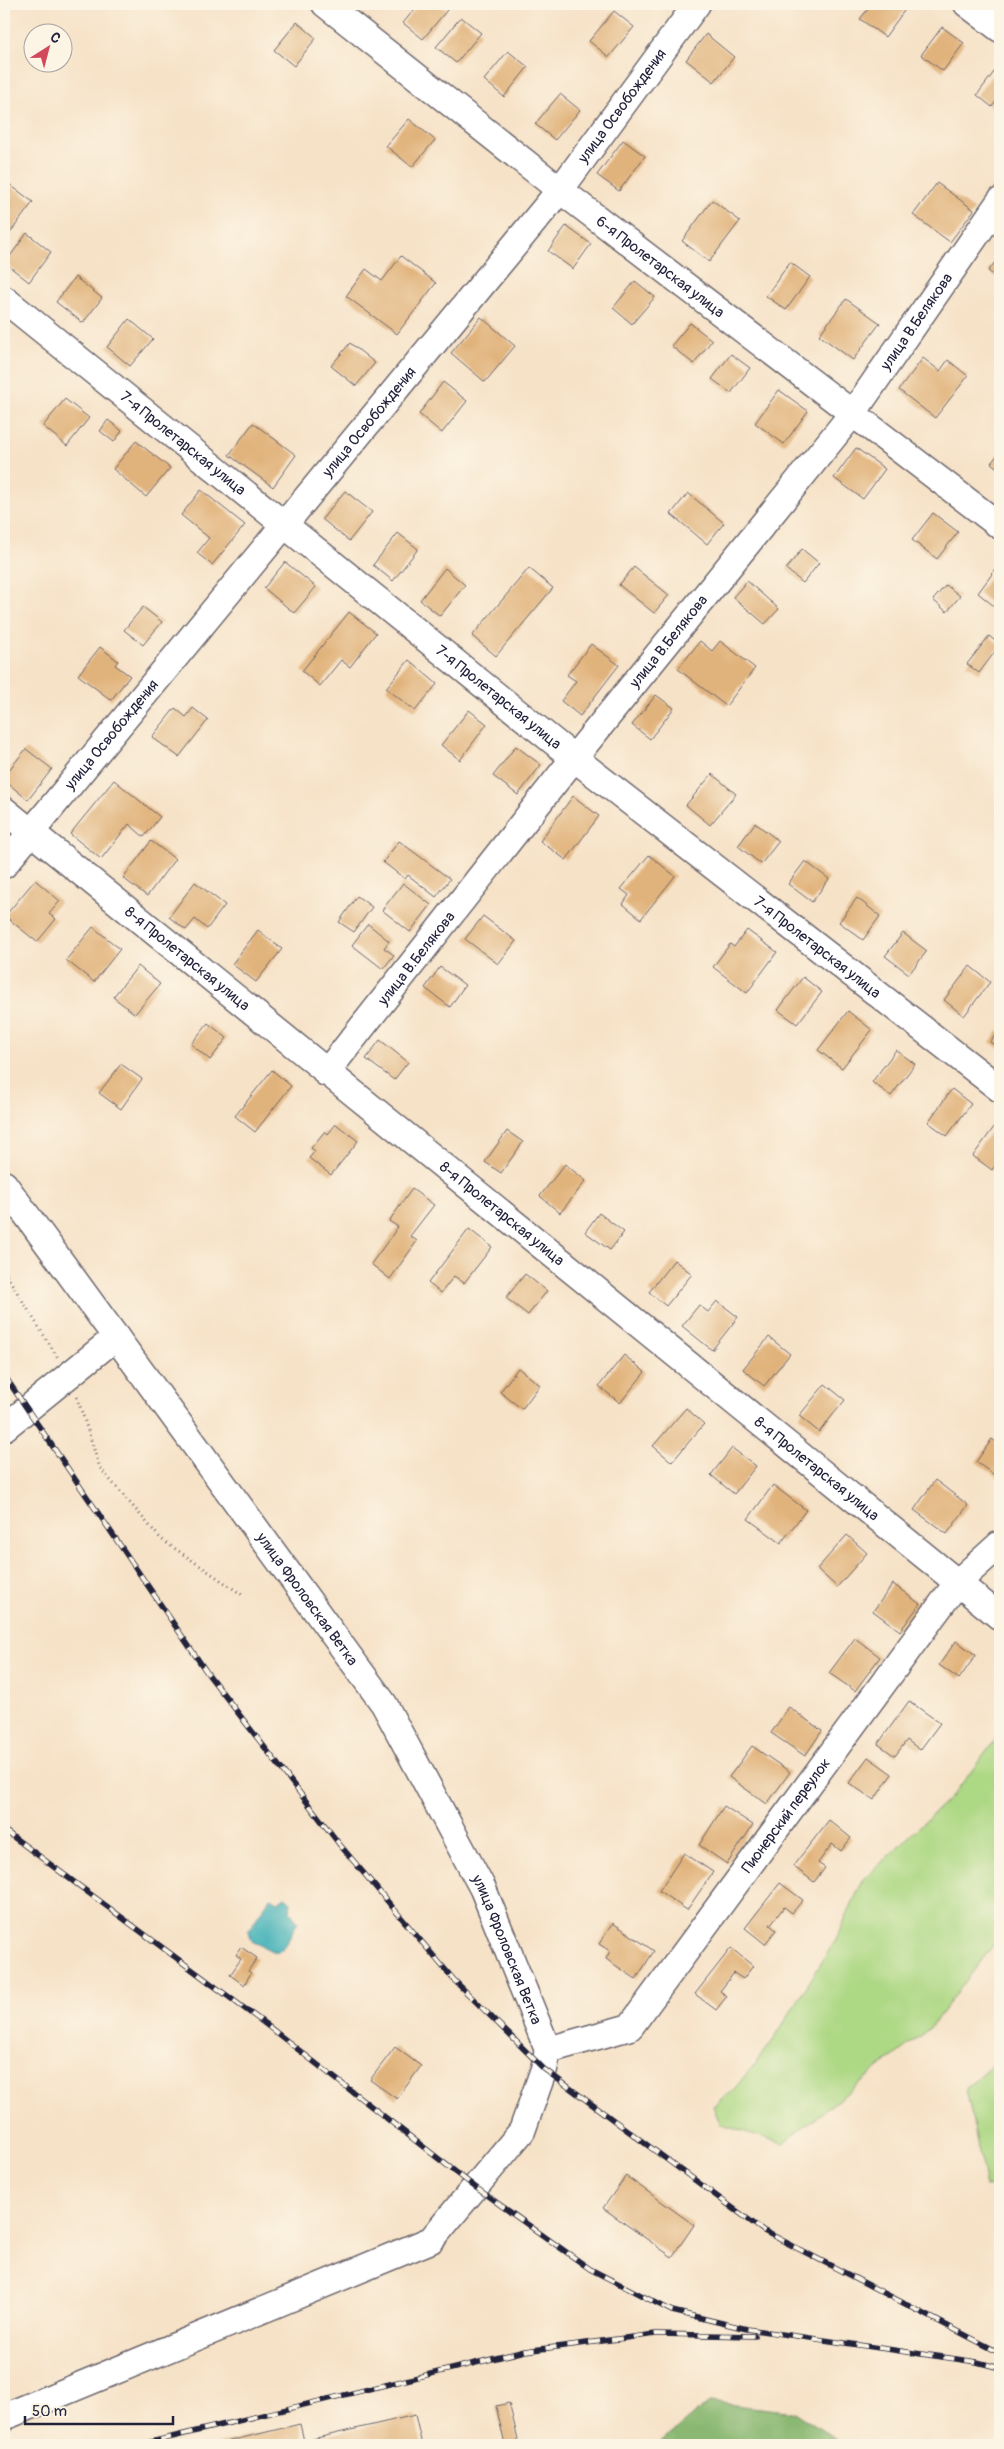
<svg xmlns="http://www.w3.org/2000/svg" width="1004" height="2449" font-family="Pangolin,sans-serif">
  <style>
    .green { fill: #add884; stroke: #687d60 }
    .forest { fill: #8ab872; stroke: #566d56 }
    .water { fill: #3fb0b7; stroke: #306979 }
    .building { fill: #e1b37c }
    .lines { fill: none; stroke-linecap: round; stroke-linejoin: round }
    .minor-casing { stroke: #6c656c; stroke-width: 29 }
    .path { stroke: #6c656c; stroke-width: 3; stroke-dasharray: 1 4; stroke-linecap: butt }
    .minor { stroke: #fff; stroke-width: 26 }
    .rail-casing { stroke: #22223b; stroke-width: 5.5 }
    .rail { stroke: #fcf5e5; stroke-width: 4; stroke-dasharray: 11; stroke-linecap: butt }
    .labels { text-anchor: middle; stroke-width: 4.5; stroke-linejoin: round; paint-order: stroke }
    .street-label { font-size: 15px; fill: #22223b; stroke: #fcf5e5 }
  </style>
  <rect width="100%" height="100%" fill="#fcf5e5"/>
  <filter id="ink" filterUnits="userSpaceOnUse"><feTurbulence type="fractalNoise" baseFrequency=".02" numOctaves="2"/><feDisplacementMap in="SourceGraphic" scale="10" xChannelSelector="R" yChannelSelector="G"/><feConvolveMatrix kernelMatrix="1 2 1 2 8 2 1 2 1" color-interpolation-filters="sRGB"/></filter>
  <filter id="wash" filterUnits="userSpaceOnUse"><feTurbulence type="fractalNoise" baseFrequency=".0096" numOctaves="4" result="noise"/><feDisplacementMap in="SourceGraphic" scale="20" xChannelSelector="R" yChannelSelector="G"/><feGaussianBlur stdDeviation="1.12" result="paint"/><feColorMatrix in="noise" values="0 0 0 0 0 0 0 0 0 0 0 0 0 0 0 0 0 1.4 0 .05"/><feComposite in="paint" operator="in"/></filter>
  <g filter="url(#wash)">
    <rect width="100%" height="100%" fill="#f6e2c7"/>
    <path class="green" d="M1000,1734v202l-69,91 -148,116 -62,-18 -8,-18 22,-19 35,-43 65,-104 28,-61 90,-85z
      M1000,2058v127l-14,2 -20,-99z"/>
    <path class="forest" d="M709,2402l86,10 49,33h-186z"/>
    <path class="water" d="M285,1897l6,5 -1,10 8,10 -16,28 -8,2 -22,-11 -4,-10 22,-33 8,4z"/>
    <g id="blocks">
      <path class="building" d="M419,4h21l7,6 -24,29 -20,-16z
        M872,4h37l-24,33 -25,-18z
        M614,11l20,16 -25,30 -20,-16z
        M461,17l20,16 -25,30 -20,-16z
        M297,22l19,16 -22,28 -20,-16z
        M942,27l22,16 -21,28 -22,-16z
        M706,34l28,23 -20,25 -28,-22z
        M508,51l20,16 -24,30 -20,-17z
        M997,68l3,2v26l-8,11 -15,-12z
        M560,94l20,16 -25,30 -20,-16z
        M409,119l26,21 -23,27 -26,-21z
        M623,140l22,16 -26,35 -22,-16z
        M937,183l37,27 -24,32 -37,-27z
        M9,184l24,18 -29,39v-51z
        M712,200l28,21 -31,41 -27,-21z
        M566,226l25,18 -18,25 -25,-18z
        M27,233l24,19 -22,30 -24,-19z
        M401,256l35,27 -39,51 -51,-38 20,-27 16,12z
        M1000,256v24l-12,-9z
        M790,262l20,15 -24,33 -20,-14z
        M75,277l27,21 -19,25 -27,-21z
        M635,281l20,16 -23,27 -19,-16z
        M846,299l34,24 -27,37 -34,-25z
        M481,317l34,29 -30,36 -34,-29z
        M129,319l24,20 -23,27 -23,-19z
        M690,323l22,17 -18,24 -23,-18z
        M350,343l25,20 -19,23 -25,-20z
        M731,354l19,14 -19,25 -19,-14z
        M923,358l17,13 8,-11 20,16 -33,42 -36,-28z
        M443,382l24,19 -25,32 -23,-19z
        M779,390l29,21 -24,33 -29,-21z
        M65,399l24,19 -22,28 -24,-20z
        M108,420l14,11 -8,11 -14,-11z
        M253,423l43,32 -23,32 -44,-32z
        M136,441l34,27 -24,29 -33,-28z
        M856,448l29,21 -22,30 -29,-21z
        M1000,452v18l-9,-7z
        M201,490l44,35 -33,40 -15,-12 12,-15 -28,-23z
        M345,491l27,21 -23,29 -27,-22z
        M688,493l36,30 -17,21 -36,-30z
        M933,513l25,19 -21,27 -25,-19z
        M398,533l20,16 -25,32 -20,-16z
        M802,549l17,14 -16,20 -17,-14z
        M285,562l31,25 -22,26 -30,-25z
        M998,566l2,2v43l-22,-18z
        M634,567l35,28 -15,18 -35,-28z
        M445,568l20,17 -25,31 -20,-16z
        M529,568l24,20 -57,68 -24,-20z
        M747,581l32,28 -14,15 -32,-27z
        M946,585l14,11 -13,16 -14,-12z
        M143,607l19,15 -19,23 -19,-15z
        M349,612l27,21 -26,34 -9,-7 -21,26 -18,-15z
        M989,636l11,9 -21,28 -12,-9z
        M700,641l12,10 8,-10 35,27 -29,38 -48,-37z
        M591,644l28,21 -39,51 -19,-15 15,-20 -9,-6z
        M100,647l18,14 -3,4 15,11 -19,24 -33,-25z
        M409,660l28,24 -22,27 -29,-23z
        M656,695l18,13 -24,31 -18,-14z
        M175,708l11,9 7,-9 15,12 -29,37 -27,-20z
        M469,710l18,14 -27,36 -19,-15z
        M516,746l25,19 -23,30 -25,-19z
        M26,749l26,20 -24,31 -24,-20v-4z
        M712,774l24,20 -26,31 -24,-20z
        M114,780l46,37 -16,20 -15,-13 -28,35 -31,-25z
        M573,796l26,20 -33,44 -26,-19z
        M755,823l24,18 -18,23 -23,-18z
        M151,841l24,18 -28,37 -24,-18z
        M399,841l51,38 -14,18 -28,-22 -3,4 -22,-17z
        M649,855l26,21 -34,43 -18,-15 6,-9 -8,-6z
        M805,861l24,18 -17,23 -24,-18z
        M35,880l25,21 -11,13 7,5 -19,23 -32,-26z
        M195,882l30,23 -18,24 -12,-10 -9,11 -17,-13z
        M403,883l28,22 -21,27 -28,-22z
        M357,896l15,11 -18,25 -15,-10z
        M857,898l23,18 -17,24 -24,-18z
        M483,916l33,25 -18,23 -33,-25z
        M368,924l21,17 -5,7 10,7 -11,14 -31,-24z
        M93,927l27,22 -26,33 -28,-22z
        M258,930l24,19 -26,33 -24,-18z
        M747,930l30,22 -30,41 -34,-26 17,-23 4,3z
        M903,933l24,18 -18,23 -24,-18z
        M138,966l22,18 -25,30 -22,-17z
        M970,966l20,16 -26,34 -20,-16z
        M440,967l25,18 -15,22 -25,-19z
        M803,977l19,15 -25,32 -19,-14z
        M848,1011l24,19 -30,38 -24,-18z
        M208,1023l19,15 -17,22 -19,-16z
        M1000,1029v20l-10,-7z
        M380,1040l28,22 -14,18 -28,-21z
        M896,1050l19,14 -24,32 -19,-14z
        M121,1064l21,15 -21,30 -22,-16z
        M272,1070l19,16 -36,46 -20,-16z
        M952,1089l19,15 -24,32 -19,-14z
        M997,1123l3,3v33l-8,11 -19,-14z
        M336,1124l22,17 -27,34 -22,-17 6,-7 -4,-3 14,-17 3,3z
        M507,1131l16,11 -22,31 -16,-11z
        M565,1164l21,17 -26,32 -20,-17z
        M412,1189l22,16 -24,31 7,5 -27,38 -19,-15 27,-37 -9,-6z
        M599,1213l25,19 -14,18 -25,-18z
        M469,1229l23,18 -28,36 -10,-7 -13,17 -13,-10z
        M674,1260l18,14 -26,32 -17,-14z
        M525,1274l22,17 -19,24 -22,-17z
        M717,1301l21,16 -26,33 -30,-24 17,-21 9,7z
        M769,1337l21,17 -26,32 -21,-17z
        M624,1355l21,17 -25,31 -21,-17z
        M518,1368l22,17 -18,24 -22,-17z
        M825,1384l20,16 -26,32 -20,-16z
        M686,1408l18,16 -32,38 -19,-16z
        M992,1439l8,6v34l-24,-17z
        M732,1448l24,18 -22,28 -23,-19z
        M935,1480l33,25 -21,29 -33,-24z
        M773,1485l33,25 -25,33 -33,-24z
        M847,1535l20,18 -30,34 -20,-18z
        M893,1584l27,20 -20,27 -27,-20z
        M855,1638l25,19 -25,34 -26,-18z
        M956,1641l20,14 -17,24 -20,-14z
        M909,1701l31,22 -20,27 -13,-10 -12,16 -17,-12z
        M789,1707l33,24 -17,25 -34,-23z
        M752,1746l38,26 -23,32 -38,-27z
        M868,1757l24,17 -18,26 -25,-17z
        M724,1806l29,19 -26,39 -28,-19z
        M829,1820l22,18 -10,13 -9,-7 -14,19 7,5 -11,14 -21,-16z
        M684,1853l29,19 -26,38 -28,-19z
        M780,1883l23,17 -11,13 -8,-6 -14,18 6,5 -11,14 -20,-16z
        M613,1923l41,28 -18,28 -30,-20 4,-8 -11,-7z
        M241,1947l16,11 -9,13 3,2 -7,12 -14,-10 11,-16 -5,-4z
        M731,1948l22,18 -10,13 -9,-6 -14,18 7,5 -11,14 -21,-16z
        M395,2047l26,19 -24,33 -27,-19z
        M626,2176l68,49 -22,32 -69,-49z
        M509,2403l10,40 -14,2 -9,-39z
        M415,2415l7,30h-209l87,-21 4,17z"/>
    </g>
  </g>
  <g filter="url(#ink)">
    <use href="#blocks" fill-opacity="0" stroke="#6c656c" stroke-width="1"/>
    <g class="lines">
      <g class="minor-casing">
        <g id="minor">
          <path id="s1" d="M325,4l235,186 440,336"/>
          <path d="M967,4l33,25"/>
          <path id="s2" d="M4,299l570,459 426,331"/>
          <path id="s3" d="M4,810l996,807"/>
          <path id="s4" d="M4,865l556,-675 137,-186"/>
          <path id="s5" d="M326,1073l248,-315 279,-345 147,-212"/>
          <path id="s6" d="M4,1184l380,520 99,185 65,161"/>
          <path d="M4,1428l112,-91"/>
          <path id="s7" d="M548,2050l82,-23 328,-445 42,-38"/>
          <path d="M4,2417l427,-177 91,-109 22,-62 4,-19"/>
        </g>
      </g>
      <path class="path" d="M4,1271l54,87
        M77,1397l23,71 61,71 83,57"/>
      <use href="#minor" class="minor"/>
      <g class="rail-casing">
        <path id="rail" d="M4,1375l204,299 132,171 114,135 90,89 220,162 236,122
          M4,1830l260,193 211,164 115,82 82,42 75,18 230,33 23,6
          M139,2445l386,-94 131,-17 99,2"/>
      </g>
      <use href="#rail" class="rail"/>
    </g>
  </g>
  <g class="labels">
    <g class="street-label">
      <text dy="5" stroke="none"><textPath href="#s4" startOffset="979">улица Освобождения</textPath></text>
      <text dy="5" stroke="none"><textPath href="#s1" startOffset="426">6-я Пролетарская улица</textPath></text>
      <text dy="5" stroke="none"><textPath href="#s5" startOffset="956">улица В.Белякова</textPath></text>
      <text dy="5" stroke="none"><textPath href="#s4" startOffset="574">улица Освобождения</textPath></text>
      <text dy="5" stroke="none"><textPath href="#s2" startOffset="230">7-я Пролетарская улица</textPath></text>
      <text dy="5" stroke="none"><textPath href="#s5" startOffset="551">улица В.Белякова</textPath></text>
      <text dy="5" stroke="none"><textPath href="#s2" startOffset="635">7-я Пролетарская улица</textPath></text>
      <text dy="5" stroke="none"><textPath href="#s4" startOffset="169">улица Освобождения</textPath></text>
      <text dy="5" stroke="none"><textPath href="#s2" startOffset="1040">7-я Пролетарская улица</textPath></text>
      <text dy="5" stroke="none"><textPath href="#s5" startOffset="146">улица В.Белякова</textPath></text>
      <text dy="5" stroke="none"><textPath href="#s3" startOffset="236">8-я Пролетарская улица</textPath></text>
      <text dy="5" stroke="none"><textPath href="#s3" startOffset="641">8-я Пролетарская улица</textPath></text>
      <text dy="5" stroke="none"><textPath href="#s3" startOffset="1046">8-я Пролетарская улица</textPath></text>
      <text dy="5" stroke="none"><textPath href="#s6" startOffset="514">улица Фроловская Ветка</textPath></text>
      <text dy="5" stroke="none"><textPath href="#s7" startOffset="348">Пионерский переулок</textPath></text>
      <text dy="5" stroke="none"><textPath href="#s6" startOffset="919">улица Фроловская Ветка</textPath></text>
    </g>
  </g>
  <rect width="1004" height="2449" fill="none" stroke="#fcf5e5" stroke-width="20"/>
  <g transform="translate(48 48) rotate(36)"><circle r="24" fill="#fcf5e5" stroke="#a5a1a1"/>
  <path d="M0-4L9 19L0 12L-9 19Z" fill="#d1495b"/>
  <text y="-8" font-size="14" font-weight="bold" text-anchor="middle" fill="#22223b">С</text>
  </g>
  <path d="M25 2416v8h148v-8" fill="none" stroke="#22223b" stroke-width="2.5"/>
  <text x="32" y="2416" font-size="15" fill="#22223b" stroke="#fcf5e5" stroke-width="4" paint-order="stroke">50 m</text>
</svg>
